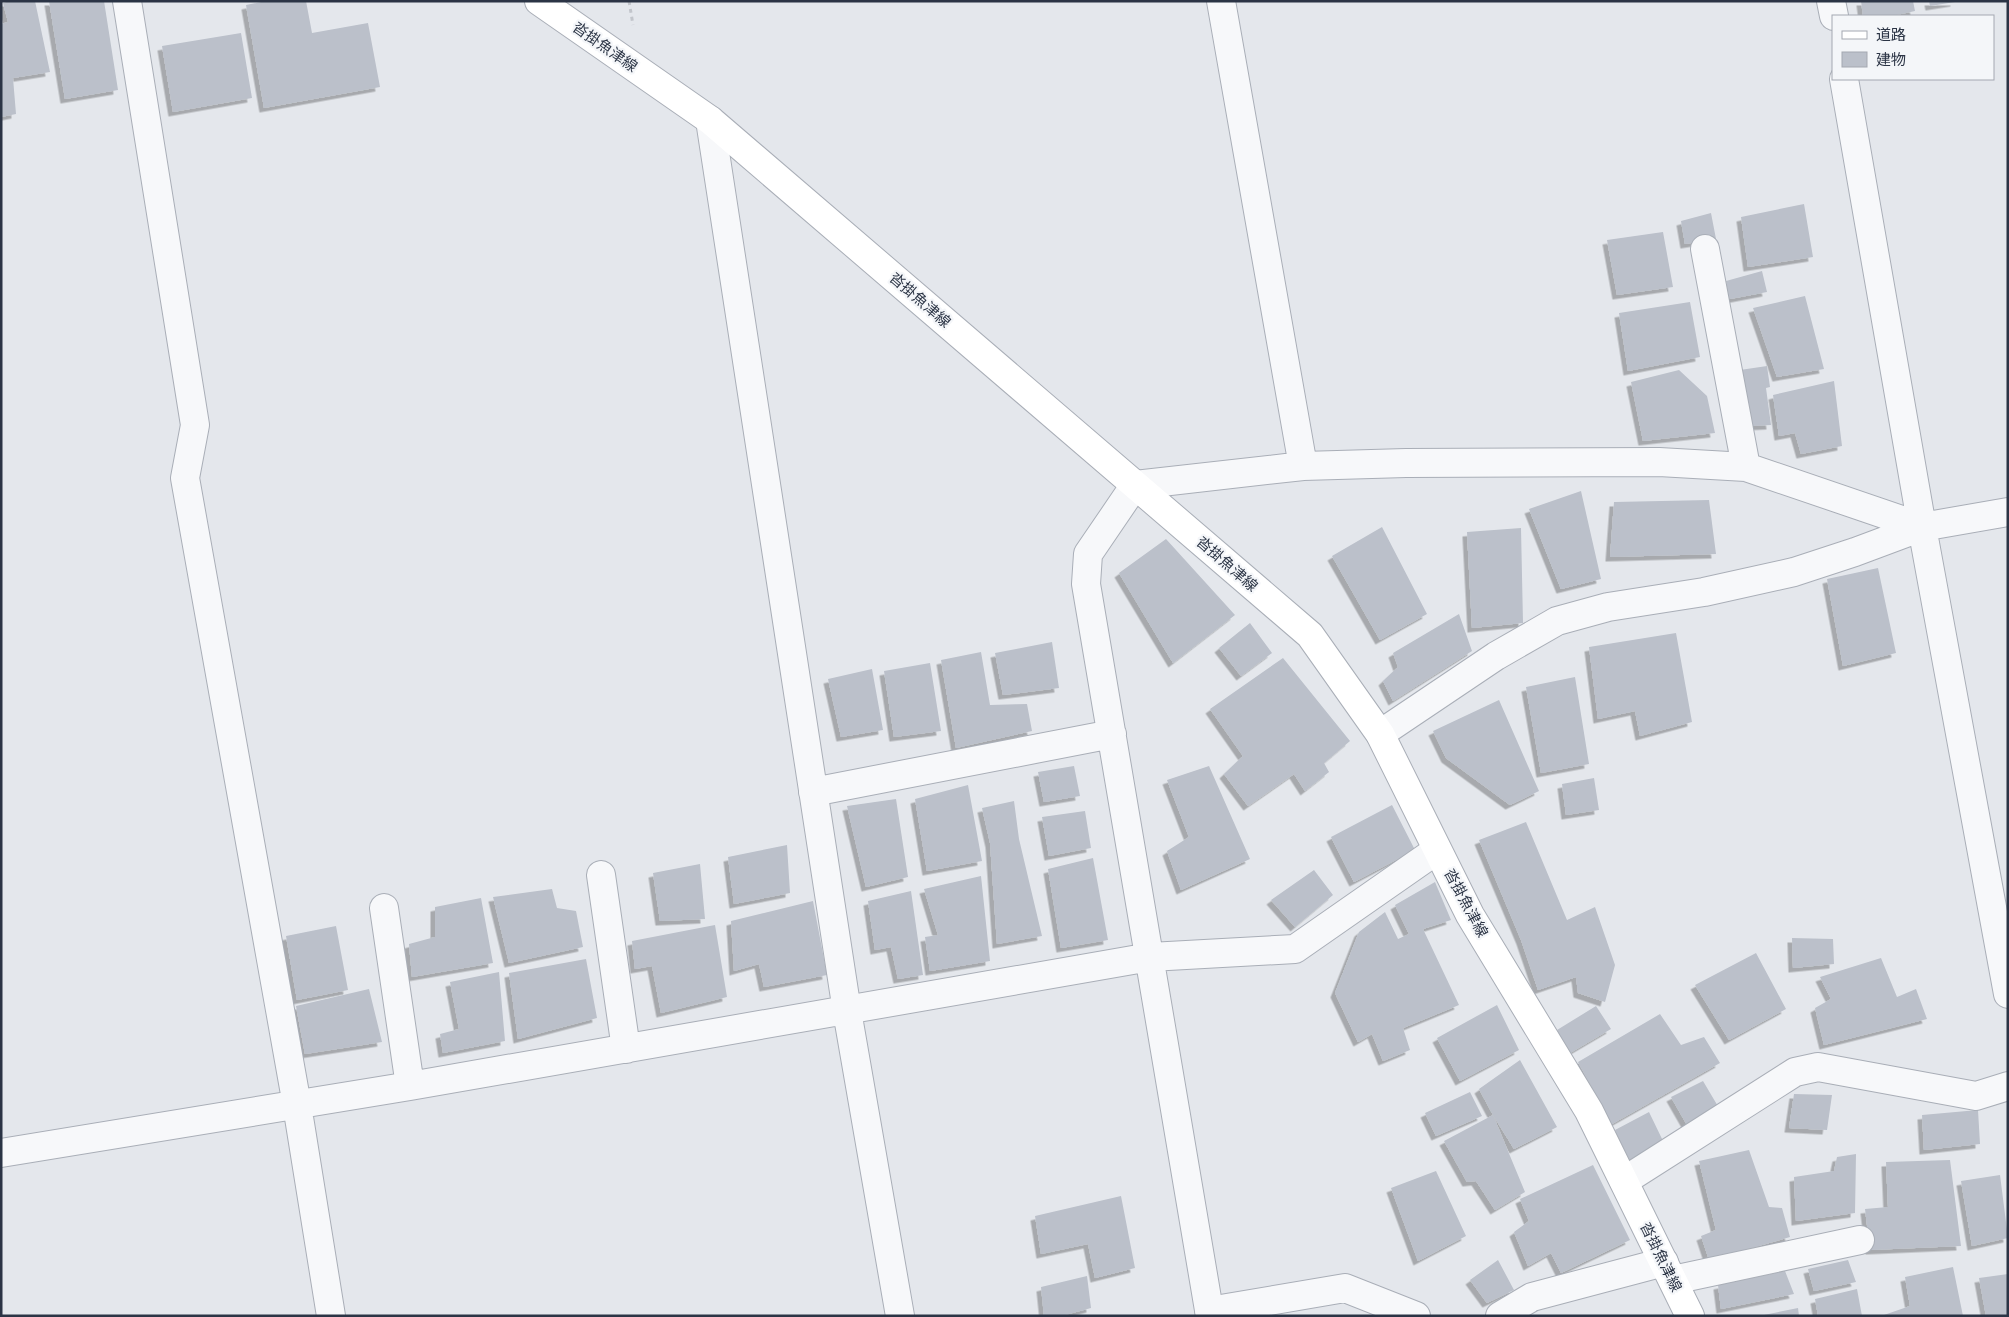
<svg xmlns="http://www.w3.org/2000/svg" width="2009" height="1317" font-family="'Sofia Sans Condensed','Noto Sans JP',sans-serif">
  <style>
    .building { fill: #bbc0ca; filter: url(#shadow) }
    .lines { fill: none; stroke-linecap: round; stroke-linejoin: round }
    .street-casing { stroke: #a9aeb7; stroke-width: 30 }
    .secondary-casing { stroke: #a9aeb7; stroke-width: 30 }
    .path { stroke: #c2c5cb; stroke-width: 3; stroke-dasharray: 4 4; stroke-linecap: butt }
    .street { stroke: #f7f8fa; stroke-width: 28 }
    .secondary { stroke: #fff; stroke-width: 28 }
    .labels { text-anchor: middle; stroke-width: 4.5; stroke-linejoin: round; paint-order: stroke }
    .street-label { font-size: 15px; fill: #2b3445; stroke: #f4f6f9 }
  </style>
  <defs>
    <filter id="shadow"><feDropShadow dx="-4.5" dy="4.5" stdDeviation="0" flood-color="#0004"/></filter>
  </defs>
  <rect width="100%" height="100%" fill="#e4e7ec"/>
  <path class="building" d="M10,1h25l15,71 -37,6 3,36 -15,3v-93l7,-2 -5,-19z
    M49,1h55l14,89 -53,9z
    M266,1h40l6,32 56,-10 12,64 -116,21 -18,-103z
    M1861,1h52l2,10 -23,5h-29z
    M1929,1h26v1l-25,4z
    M241,33l11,65 -79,14 -11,-66z
    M1804,204l9,53 -65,10 -7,-50z
    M1711,213l5,26 -31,5 -4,-23z
    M1663,232l10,55 -56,8 -10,-55z
    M1762,271l5,21 -37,7 -4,-18z
    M1805,296l19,73 -47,8 -24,-69z
    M1690,302l10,55 -72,14 -9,-58z
    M1767,366l3,21 -4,1 5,37 -21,1 -10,-56z
    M1679,370l28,26 8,37 -72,8 -12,-59z
    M1834,381l8,65 -41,8 -6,-21 -16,3 -6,-41z
    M1581,491l20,88 -40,10 -32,-80z
    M1709,500l7,54 -106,3 4,-55z
    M1382,527l45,87 -47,26 -48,-84z
    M1521,528l2,95 -51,5 -5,-96z
    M1166,539l69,76 -62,48 -54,-90z
    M1878,568l18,85 -53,13 -16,-87z
    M1459,614l13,37 -79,50 -10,-20 15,-14 -5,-14z
    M1250,623l22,30 -31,23 -22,-28z
    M1676,633l16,89 -52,14 -5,-25 -37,8 -9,-72z
    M1052,642l7,46 -56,7 -8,-42z
    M981,652l9,53 37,-1 5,27 -76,17 -15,-88z
    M1283,658l67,83 -26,22 5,9 -24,19 -11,-17 -46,32 -24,-32 19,-18 -33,-47z
    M930,663l11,68 -47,6 -10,-66z
    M872,669l11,61 -42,7 -13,-58z
    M1575,677l14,87 -48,9 -15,-86z
    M1499,700l40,91 -29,14 -64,-47 -13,-27z
    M1074,766l6,30 -36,6 -6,-30z
    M1209,766l41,93 -69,31 -14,-39 22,-14 -22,-57z
    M1594,778l5,32 -33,5 -4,-31z
    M968,785l14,76 -55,10 -12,-72z
    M896,799l12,78 -42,10 -19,-81z
    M1014,801l5,38 23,97 -45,8 -7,-101 -8,-35z
    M1392,805l23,45 -61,32 -23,-45z
    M1085,811l6,37 -42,8 -7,-39z
    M1526,822l41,98 28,-13 20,58 -10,37 -27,-9 -2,-16 -38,13 -17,-50 -42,-100z
    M787,845l3,48 -56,11 -6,-47z
    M1093,858l15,82 -47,8 -13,-79z
    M700,864l5,55 -45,2 -7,-48z
    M1314,870l19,25 -38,32 -24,-27z
    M981,876l9,85 -60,10 -5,-34 13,-2 -14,-46z
    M1435,882l16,38 -28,9 36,76 -56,23 7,22 -27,11 -11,-27 -14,8 -23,-49 24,-61 26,-20 13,27 11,-5 -14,-29z
    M552,889l5,19 19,3 7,36 -74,16 -16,-66z
    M911,891l12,84 -25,4 -7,-32 -16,3 -7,-49z
    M481,898l12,65 -81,14 -3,-33 26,-7v-30z
    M813,901l14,74 -63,12 -5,-23 -25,7 -3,-50z
    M715,925l12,72 -66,16 -9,-47 -17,3 -3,-28z
    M336,926l12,64 -51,10 -11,-64z
    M1792,938l41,1 1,25 -41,4z
    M1756,953l30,56 -57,31 -34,-55z
    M1881,958l16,39 19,-8 11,30 -103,26 -9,-37 16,-9 -11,-22z
    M586,959l11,59 -79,21 -9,-66z
    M499,972l6,69 -62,12 -3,-19 19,-5 -9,-47z
    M369,989l13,53 -77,12 -9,-48z
    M1497,1005l22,45 -59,31 -23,-43z
    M1596,1006l15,23 -41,24 -13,-23z
    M1660,1014l21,31 23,-8 16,26 -108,61 -34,-62z
    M1520,1060l37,67 -43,22 -21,-34 32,77 -30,18 -19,-29 -9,1 -23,-41 49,-26 -14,-26z
    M1703,1081l16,27 -32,17 -16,-28z
    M1470,1092l12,24 -46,20 -11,-23z
    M1794,1094l38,1 -5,35 -38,-2z
    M1978,1110l2,34 -56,6 -2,-35z
    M1649,1112l15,31 -34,18 -15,-31z
    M1749,1150l20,57 13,1 8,29 -81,23 -8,-24 15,-6 -17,-69z
    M1856,1154l-1,59 -59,8 -2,-44 40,-6 3,-14z
    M1950,1160l11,86 -91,4 -5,-41 23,-2 -2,-45z
    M1593,1165l37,75 -69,33 -10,-20 -23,13 -14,-34 15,-11 -9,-22z
    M1436,1171l30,65 -48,25 -27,-73z
    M2000,1175l8,63 -36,8 -11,-65z
    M1121,1196l14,72 -40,10 -7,-34 -47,10 -6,-38z
    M1498,1260l16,30 -27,13 -17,-23z
    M1848,1260l8,22 -42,9 -6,-22z
    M1953,1267l10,49h-82l29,-10 -5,-29z
    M1785,1271l9,23 -73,15 -3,-24z
    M2008,1274v42h-22l-7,-38z
    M1087,1276l4,32 -30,8h-17l-3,-29z
    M1857,1289l5,27h-44l-3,-17z
    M1798,1308l1,8h-35v-1z"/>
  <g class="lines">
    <g class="street-casing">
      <path id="street" d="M127,1l68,424 -10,53 112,627 34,211
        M1221,1l82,465
        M1831,1l3,15
        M1844,79l78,448 86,467
        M710,120l137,891 53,305
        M1705,249l41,218
        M1380,734l116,-78 61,-35 51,-14 96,-15 90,-20 61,-20 67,-25 86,-15
        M813,792l299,-58
        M601,875l25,174
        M384,908l26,178
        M1,1153l409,-67 740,-129 145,-8 142,-99
        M1624,1181l171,-109 23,-5 158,29 32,-10
        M1673,1280l187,-40
        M1209,1311l136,-23 71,28
        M1210,1316l-124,-732 2,-30 47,-69 168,-19 103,-3 253,-1 87,5 176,60
        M1500,1316l32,-19 132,-35"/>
    </g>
    <g class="secondary-casing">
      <path id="secondary" d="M539,1l171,119 600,515 70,99 90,181 119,196 101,205"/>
    </g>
    <path class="path" d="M629,1l4,24"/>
    <use href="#street" class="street"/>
    <use href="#secondary" class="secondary"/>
  </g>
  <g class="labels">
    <g class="street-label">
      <text transform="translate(605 47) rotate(35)" y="5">沓掛魚津線</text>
      <text transform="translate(920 300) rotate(41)" y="5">沓掛魚津線</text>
      <text transform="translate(1227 564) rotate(41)" y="5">沓掛魚津線</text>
      <text transform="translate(1466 903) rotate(62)" y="5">沓掛魚津線</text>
      <text transform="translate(1661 1257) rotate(64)" y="5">沓掛魚津線</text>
    </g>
  </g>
  <rect width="2009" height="1317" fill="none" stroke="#2b3445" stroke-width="5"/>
  <rect x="1832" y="15" width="162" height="65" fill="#f4f6f9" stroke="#a4a8b1"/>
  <rect x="1842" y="31" width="25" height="8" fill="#ffffff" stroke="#a4a8b1"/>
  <text x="1876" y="40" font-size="15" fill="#2b3445">道路</text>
  <rect x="1842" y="52" width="25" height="15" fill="#bbc0ca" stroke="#a4a8b1"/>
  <text x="1876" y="65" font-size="15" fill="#2b3445">建物</text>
</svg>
